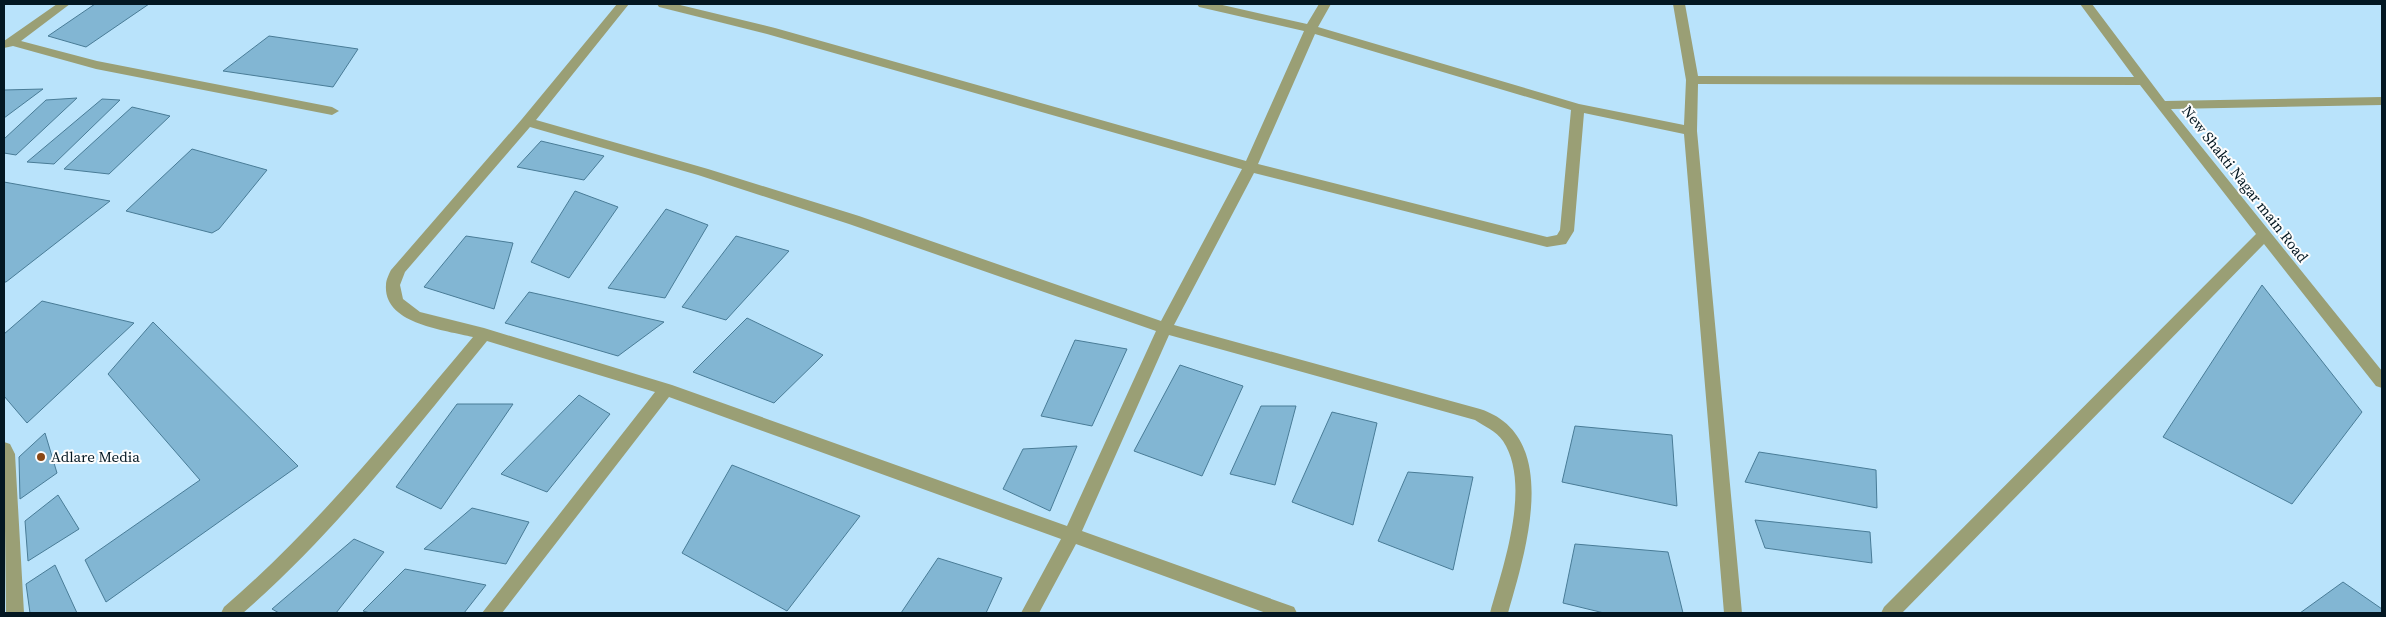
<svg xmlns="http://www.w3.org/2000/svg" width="2386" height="617" font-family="'Source Serif 4',serif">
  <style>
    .building { fill: #82b6d3; stroke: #497c97 }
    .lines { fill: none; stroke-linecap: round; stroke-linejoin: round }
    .street { fill: #9a9f75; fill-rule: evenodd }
    .poi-dot { fill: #8a4816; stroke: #fdfdfd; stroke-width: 2 }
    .labels { text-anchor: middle; stroke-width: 4; stroke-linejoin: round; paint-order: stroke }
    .street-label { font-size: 15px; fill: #031722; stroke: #fdfdfd }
    .poi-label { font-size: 15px; fill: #031722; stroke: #fdfdfd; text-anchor: start }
  </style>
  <rect width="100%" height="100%" fill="#b9e3fb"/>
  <path class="building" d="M95,4h54l-63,43 -38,-11z
    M269,36l89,13 -25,38 -110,-16z
    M43,89l-39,29v-28z
    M77,98l-61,57 -12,-2v-14l42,-39z
    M102,99l18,1 -66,64 -27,-2z
    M132,107l38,9 -61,58 -45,-5z
    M541,141l63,15 -20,24 -67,-13z
    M192,149l75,21 -48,59 -7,4 -86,-22z
    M4,182l106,19 -104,81h-2z
    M575,191l43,16 -49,71 -38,-16z
    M666,209l42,16 -43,73 -57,-10z
    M466,236l47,7 -19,66 -70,-22z
    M736,236l53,15 -63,69 -44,-13z
    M2262,285l100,127 -70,92 -129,-67z
    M529,292l135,30 -46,34 -113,-33z
    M42,301l92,22 -107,100 -23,-27v-62z
    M747,318l76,37 -49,48 -81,-31z
    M153,322l145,144 -192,136 -21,-42 115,-80 -92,-106z
    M1075,340l52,9 -35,77 -51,-10z
    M1180,365l63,21 -41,90 -68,-25z
    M579,395l31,19 -63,78 -46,-18z
    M457,404h56l-72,105 -45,-22z
    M1261,406h35l-21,79 -45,-11z
    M1332,412l45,11 -24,102 -61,-23z
    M1575,426l97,9 5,71 -115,-24z
    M45,433l12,40 -37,26 -1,-42z
    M1077,446l-27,65 -47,-22 20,-40z
    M1759,452l117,18 1,38 -132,-26z
    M732,465l128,51 -73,95 -105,-58z
    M1408,472l65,5 -20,93 -75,-29z
    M58,495l21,34 -51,32 -3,-40z
    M472,508l57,14 -23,42 -82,-15z
    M1755,520l115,12 2,31 -107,-15z
    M354,539l30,13 -48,61h-57l-7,-4z
    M1575,544l93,8 15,61h-79l-41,-10z
    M938,558l64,20 -16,35h-85z
    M55,565l22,48h-47l-4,-29z
    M405,569l81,16 -22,28h-94l-7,-2z
    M2343,582l39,27v4h-82z"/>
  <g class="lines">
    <path class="street" d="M57,4h13l-49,37 76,20 235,46 7,4 -7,4 -236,-46 -83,-23 -9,2v-7z
      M617,4h12l-93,116 172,49 151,47 302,105 81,-152 -475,-135 -108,-27 -2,-3h19l99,24 471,133 58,-130 -105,-24 -2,-3h21l89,20 12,-20h12l-13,23 261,77 105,21 2,-45 -13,-76h12l13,72 436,1 -54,-73h12l73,97 217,-4v8l-211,4 211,262v17l-6,-2 -112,-142 -362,369h-21l3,-6 372,-373 -116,-149 -442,-1 -1,47 45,482h-18l-40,-479 -100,-21 -10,118 -8,13 -19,3 -293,-74 -80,152 306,84c83,27 45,144 28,204h-18c13,-47 42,-128 13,-172 -7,-10 -19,-15 -28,-21l-306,-85 -87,196 212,76 3,6h-31l-190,-69 -37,69h-18l40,-74 -392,-142 -167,216h-20l173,-221 -168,-51c-77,94 -152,192 -244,272h-22l3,-6c93,-80 170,-176 249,-270 -28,-7 -90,-13 -87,-52 0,-5 3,-11 5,-15l131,-151zM1315,34l256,76 -11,120 -3,5 -10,2 -289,-73zM530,127l168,48 151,49 307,107 -89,195 -395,-141 -188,-57 -64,-16 -17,-13 -3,-14 5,-13z
      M4,442l6,2 5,10 9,159h-18z"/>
  </g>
  <circle class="poi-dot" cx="41" cy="457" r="5"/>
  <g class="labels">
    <g class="street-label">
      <text transform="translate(2245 184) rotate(52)" y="5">New Shakti Nagar main Road</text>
    </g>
    <g class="poi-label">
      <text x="51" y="462">Adlare Media</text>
    </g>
  </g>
  <rect width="2386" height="617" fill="none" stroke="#031722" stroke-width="10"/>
</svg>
